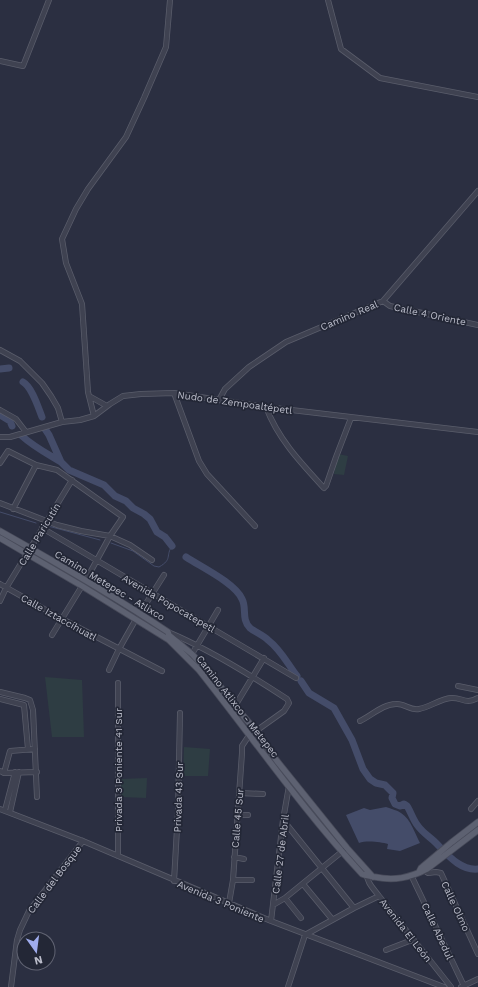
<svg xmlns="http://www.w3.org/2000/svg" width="478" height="987" font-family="'Work Sans',sans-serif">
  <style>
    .green { fill: #2e3d43 }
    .water { fill: #444c69 }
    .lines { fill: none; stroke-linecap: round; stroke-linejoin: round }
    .stream { stroke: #444c69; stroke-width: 1 }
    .river { stroke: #444c69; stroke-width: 7 }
    .minor-casing { stroke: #5a5d6b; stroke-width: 6 }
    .major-casing { stroke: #484b5a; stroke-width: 7 }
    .minor { stroke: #3f4251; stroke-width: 4.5 }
    .major { stroke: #5d6171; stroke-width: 5.5 }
    .labels { text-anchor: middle; stroke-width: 3.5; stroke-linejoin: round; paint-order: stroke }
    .street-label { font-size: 10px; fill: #bcbecb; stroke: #232736 }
  </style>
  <rect width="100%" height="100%" fill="#2b2f41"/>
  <path class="green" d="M338,454l10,2 -4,19 -10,-1z
    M45,677l37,3 2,57h-32z
    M184,747l26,2 -2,27h-25z
    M147,778l-1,20 -25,-1v-18z"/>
  <path class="water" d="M386,807c5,2 11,3 15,6 10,6 14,21 19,30l-20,8 -13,-2 1,-5c-7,-2 -21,-4 -29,-1l-13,-28 18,-7 6,2z"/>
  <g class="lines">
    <path class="stream" d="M0,512l36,11
      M48,526l52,14
      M111,543l22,8 21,15 5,1c14,-8 6,-11 13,-21"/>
    <path class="river" d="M0,369l9,-1
      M23,382c9,5 15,25 19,35
      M0,415l10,6 2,5
      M45,429l4,6 12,27 8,8 35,15 11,11 11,5 7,7 11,6 6,5 7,13 8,5 7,9
      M22,436c12,11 26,18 39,26
      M186,557c15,10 49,26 56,42 5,9 -1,20 8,29 5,4 13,7 18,12 13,10 19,23 29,36
      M301,681l8,12 25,15 18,32 11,29 7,10 6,4 9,2 8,8 -1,5 3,6 5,2 4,-2 3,2c4,6 6,14 11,20 5,7 12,11 18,17 11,11 24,28 42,26"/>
    <g class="minor-casing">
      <path id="minor" d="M328,0l13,49 39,29 98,19
        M0,61l23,5 26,-66
        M383,301l7,5 88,19
        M0,350l20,11 22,22 9,13 7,12 4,14
        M174,393l25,68 8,13 48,52
        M89,396l18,10
        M219,400l6,-11 24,-22 37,-25 97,-41 95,-110
        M266,407c12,32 35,56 58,81l2,-2 10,-29 15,-39
        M0,410l16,9 10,13
        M94,416l-6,-24 -6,-88 -16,-41 -4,-24 14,-30 12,-20 38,-52 18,-39 22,-51 4,-47
        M0,437h10l52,-15 18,-2 14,-4 16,-12 13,-8 18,-2 33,-1 92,14 212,25
        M0,463l8,-12 28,14 21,5 66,47 -13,19 -24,44
        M0,503l57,22 24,6 29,5 20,9 22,15
        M13,509l23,-44
        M42,528l254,150
        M0,584l62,35 100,52
        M0,601l6,-13 66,-108
        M140,613l24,-38
        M168,632c41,17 81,42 119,67l2,4 -5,8 -28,20
        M52,635l30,-49
        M192,654l26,-44
        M109,670l10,-21 17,-30
        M458,686l20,4
        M0,692l25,6 5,2 3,10 4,87
        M0,699l24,6 4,44
        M235,706l29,-48
        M360,721c11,-5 23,-17 36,-17 8,-1 14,7 23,5 11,-2 21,-10 32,-11 11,-1 14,7 27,0
        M0,771l4,2 33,-1
        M4,773l6,-22 25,-2
        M239,793l24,1
        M0,809l83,32 188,80 173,66
        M471,809l7,-8
        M5,810l10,-38
        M10,812l9,-40
        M237,815h11
        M283,820l71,88
        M118,856v-173
        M234,857l10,2
        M422,869l6,4 8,-1 5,1 37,81
        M367,873c-1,9 7,16 12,23l72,91
        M412,877l52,109
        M233,880h19
        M174,881l4,-70 2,-98
        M303,884l29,35
        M285,898l16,20
        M229,903l4,-23 9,-127v-7l8,-12
        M273,905l12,-7 59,-48
        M271,921l12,-101 6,-34
        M305,935l49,-27 25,-12
        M386,950l26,-10
        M11,987l6,-47 3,-10 9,-19 54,-70
        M288,987l17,-52
        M461,987l17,-8"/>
    </g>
    <g class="major-casing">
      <path id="major" d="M0,531c57,32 113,64 168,101l1,3 23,19 22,24 21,28 21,25 21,30 70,87 26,29
        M0,538l82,48 87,54 30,30c54,68 104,140 163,204 5,2 8,2 13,3 19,4 34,1 52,-8l51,-39
        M419,872l2,-4 31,-26 26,-20"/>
    </g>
    <use href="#minor" class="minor"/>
    <use href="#major" class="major"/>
  </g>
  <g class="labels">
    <g class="street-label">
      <text transform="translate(430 314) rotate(12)" y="4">Calle 4 Oriente</text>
      <text transform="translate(349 315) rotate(-23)" y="4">Camino Real</text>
      <text transform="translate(235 402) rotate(8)" y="4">Nudo de Zempoaltépetl</text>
      <text transform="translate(39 534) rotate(-59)" y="4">Calle Paricutín</text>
      <text transform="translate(110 585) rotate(31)" y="4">Camino Metepec - Atlixco</text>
      <text transform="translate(169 603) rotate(30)" y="4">Avenida Popocatepetl</text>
      <text transform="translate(59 617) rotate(29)" y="4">Calle Iztaccíhuatl</text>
      <text transform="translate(238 706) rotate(52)" y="4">Camino Atlixco - Metepec</text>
      <text transform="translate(118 770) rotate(-90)" y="4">Privada 3 Poniente 41 Sur</text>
      <text transform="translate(178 797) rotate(-88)" y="4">Privada 43 Sur</text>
      <text transform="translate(237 818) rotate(-85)" y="4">Calle 45 Sur</text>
      <text transform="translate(280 854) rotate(-83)" y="4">Calle 27 de Abril</text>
      <text transform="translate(54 879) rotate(-53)" y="4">Calle del Bosque</text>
      <text transform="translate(221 901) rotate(23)" y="4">Avenida 3 Poniente</text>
      <text transform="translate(456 906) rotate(65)" y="4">Calle Olmo</text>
      <text transform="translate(406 930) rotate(52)" y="4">Avenida El León</text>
      <text transform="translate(438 931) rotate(65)" y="4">Calle Abedul</text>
    </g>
  </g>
  <g transform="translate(36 951) rotate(166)"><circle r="19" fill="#232736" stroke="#606372"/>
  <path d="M0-3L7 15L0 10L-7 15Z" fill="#9faced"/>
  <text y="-6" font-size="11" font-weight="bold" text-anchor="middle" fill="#bcbecb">N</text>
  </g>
</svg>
